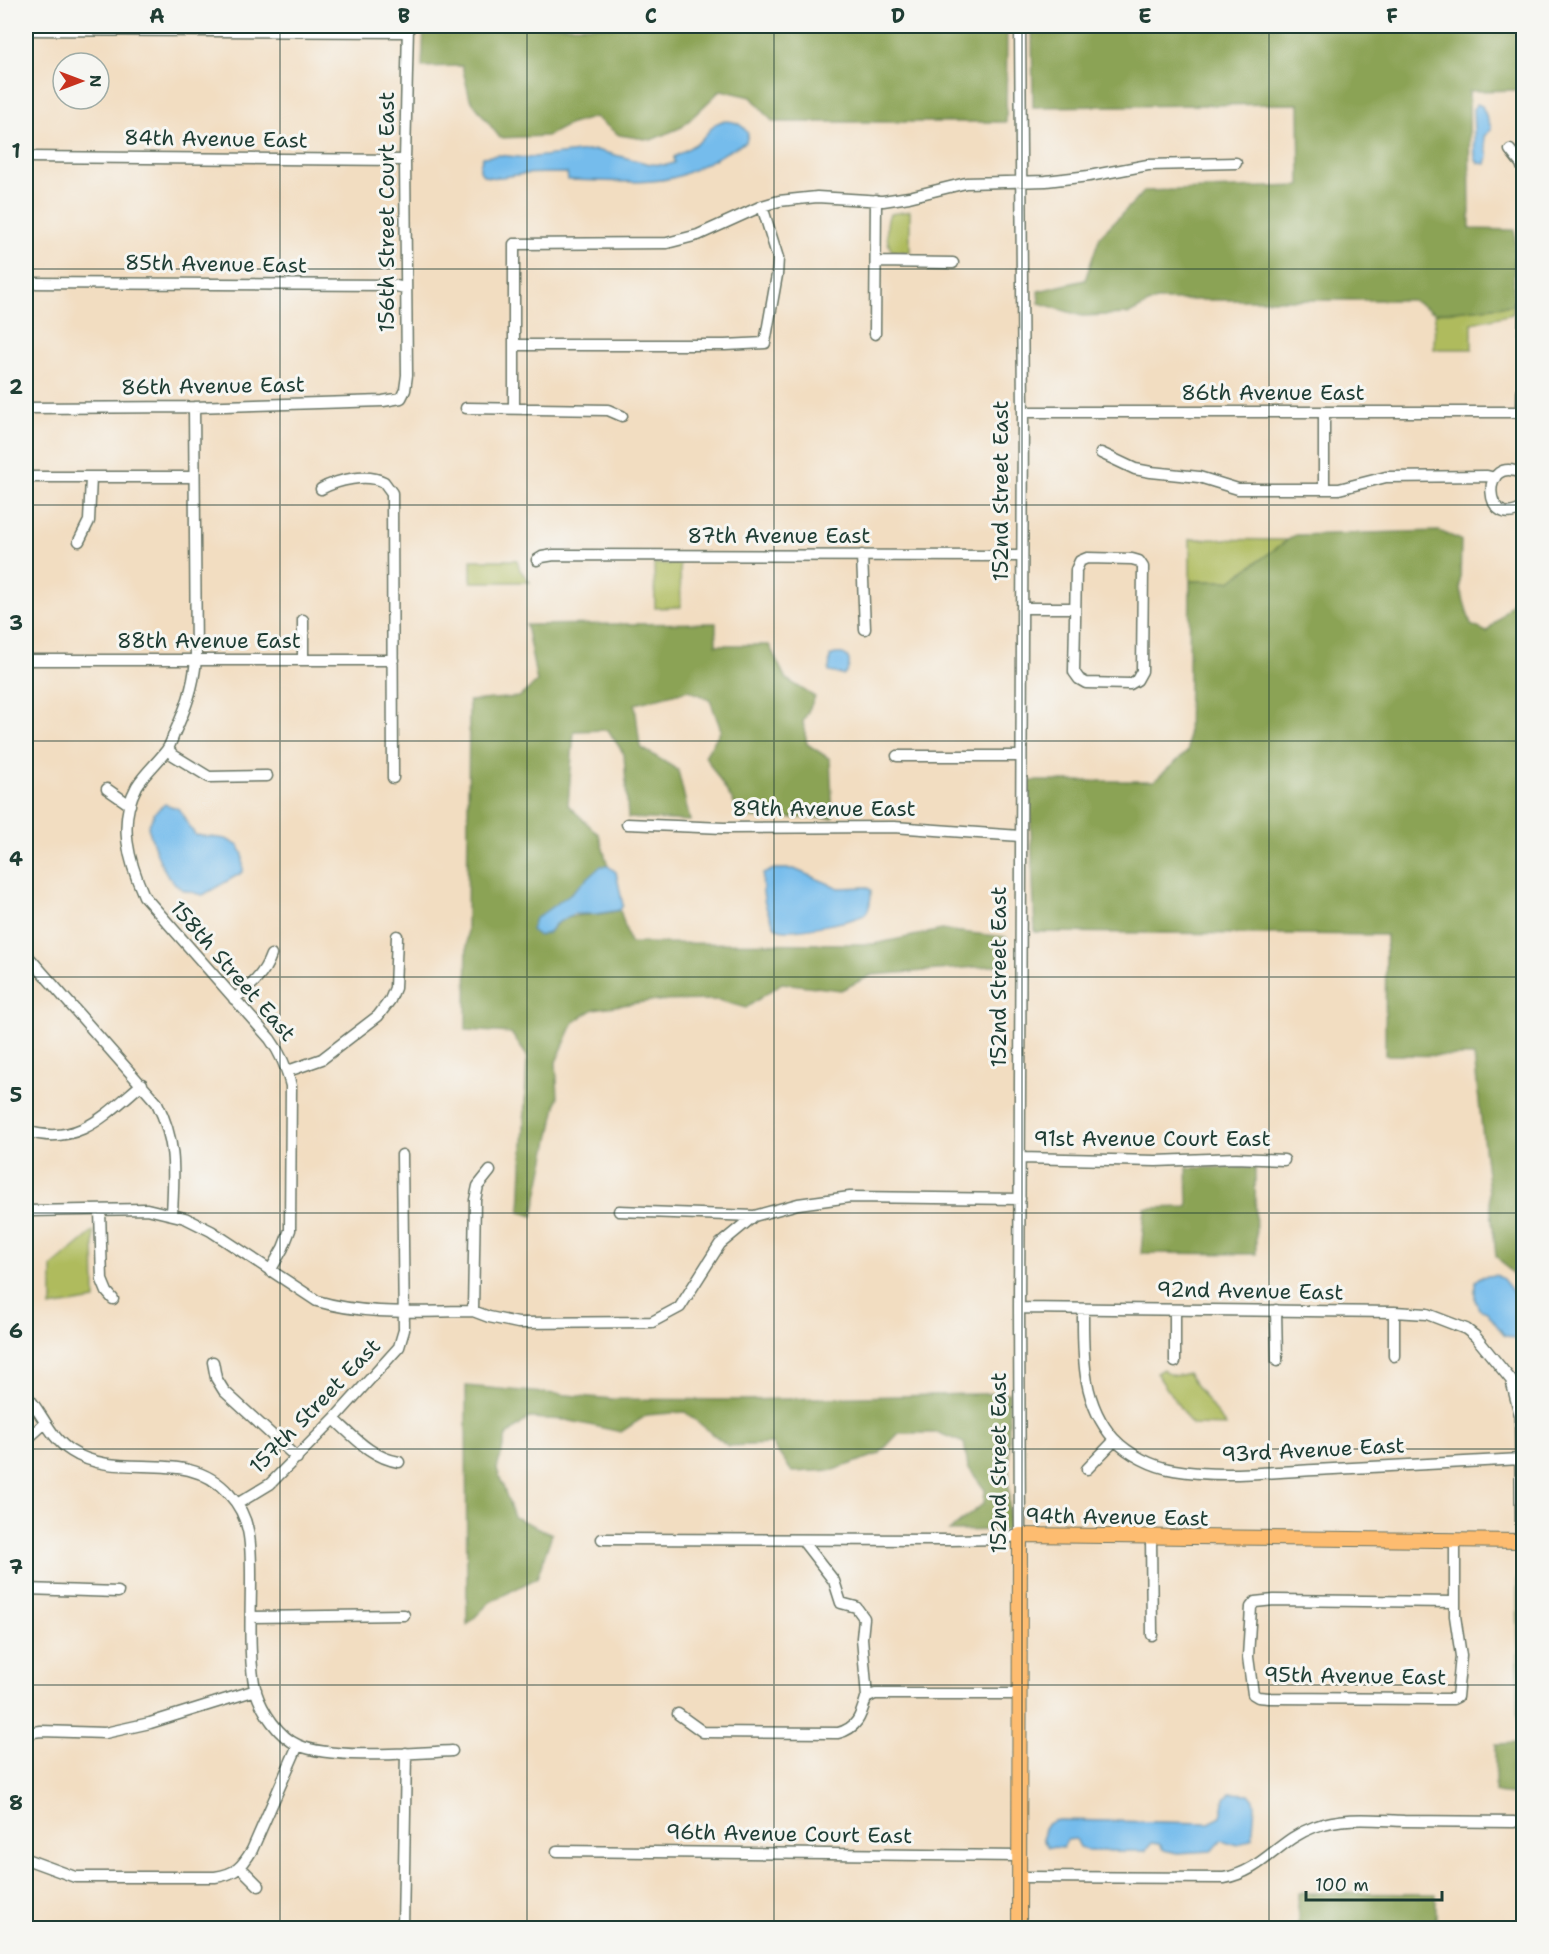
<svg xmlns="http://www.w3.org/2000/svg" width="1549" height="1954" font-family="'Shantell Sans',sans-serif">
  <style>
    .green { fill: #afbb5d; stroke: #677c48; stroke-width: 1.5 }
    .forest { fill: #8ba354; stroke: #557044; stroke-width: 1.5 }
    .water { fill: #75bcec; stroke: #4a7c90; stroke-width: 1.5 }
    .lines { fill: none; stroke-linecap: round; stroke-linejoin: round }
    .minor-casing { stroke: #697565; stroke-width: 13 }
    .major-casing { stroke: #697565; stroke-width: 16 }
    .minor { stroke: #fff; stroke-width: 10 }
    .major { stroke: #fdbc6f; stroke-width: 14 }
    .grid { fill: none; stroke: #1f3d34; stroke-width: 1.5; stroke-opacity: 0.55 }
    .labels { text-anchor: middle; stroke-width: 6; stroke-linejoin: round; paint-order: stroke }
    .street-label { font-size: 21px; fill: #1f3d34; stroke: #f6f6f2 }
    .neatline { fill: none; stroke: #1f3d34; stroke-width: 2 }
    .grid-label { font-size: 20px; text-anchor: middle; font-weight: bold; fill: #1f3d34 }
  </style>
  <rect width="100%" height="100%" fill="#f6f6f2"/>
  <filter id="ink" filterUnits="userSpaceOnUse"><feTurbulence type="fractalNoise" baseFrequency=".0167" numOctaves="2"/><feDisplacementMap in="SourceGraphic" scale="12" xChannelSelector="R" yChannelSelector="G"/><feConvolveMatrix kernelMatrix="1 2 1 2 8 2 1 2 1" color-interpolation-filters="sRGB"/></filter>
  <filter id="wash" filterUnits="userSpaceOnUse"><feTurbulence type="fractalNoise" baseFrequency=".008" numOctaves="4" result="noise"/><feDisplacementMap in="SourceGraphic" scale="24" xChannelSelector="R" yChannelSelector="G"/><feGaussianBlur stdDeviation="1.35" result="paint"/><feColorMatrix in="noise" values="0 0 0 0 0 0 0 0 0 0 0 0 0 0 0 0 0 1.4 0 .05"/><feComposite in="paint" operator="in"/></filter>
  <g filter="url(#wash)">
    <rect width="100%" height="100%" fill="#f2ddc1"/>
    <path class="green" d="M910,211v41l-18,-1c-6,-8 -7,-27 -2,-37z
      M1513,305v9l-41,9v26h-38l1,-36z
      M1190,539l98,1 -58,41h-40z
      M471,560h46l3,10 10,12h-59z
      M654,564h26l1,43 -26,1z
      M94,1231l1,69 -45,7 2,-4v-37z
      M1163,1369c7,8 14,8 24,4l39,53 -34,-1 -36,-52z"/>
    <path class="forest" d="M424,26h583l-1,96h-233l-22,-25 -30,-7 -39,37 -31,13 -32,-5 -24,-18 -27,8 -21,11 -47,2 -30,-39 -8,-33 -40,1z
      M1032,26h491v64l-54,1 1,138 45,1 -2,75 -78,8 -23,-13h-256l-27,14 -47,2 -43,-13 -1,-12 47,-11 15,-44 45,-45 155,-5 -1,-82 -266,3z
      M1439,531l22,9 -1,48 11,37 16,7 36,-42v695l-27,-29 -22,-200 -89,-1 1,-120 -351,-3 -6,-151h125l34,-30 2,-170h40l65,-46z
      M716,623v22h53l17,34 29,18 -12,25 4,22 23,15 3,59h-90l-38,-62 16,-26 -11,-30 -21,-10 -54,14 5,43 38,23 12,51 -62,-3 -4,-64 -16,-24 -34,1 -6,74 31,30 9,31 -7,1 -31,27 -22,39c15,-19 26,-17 48,-19 8,0 16,-2 24,-4l10,33 244,1 68,-14 64,7 -2,28 -132,10 -31,15 -59,-7 -36,25 -28,-8 -67,1 -57,8 -20,13 -18,40 2,35 -25,119 -13,-4 7,-156 -16,-23 -45,-3 3,-329 50,-4 18,-15 -11,-57z
      M1255,1167l1,87 -115,-1 4,-45 43,-1 -1,-39z
      M466,1386l147,13 133,1 263,-7v137l-60,1 35,-28 1,-13 -17,-23 -4,-24 -25,-10h-40l-20,21 -45,16 -42,2 -20,-28 -44,2 -43,-34 -38,3 -26,17 -55,-12 -37,-2 -23,18 -9,33 17,48 38,17 -15,44 -47,24 -23,23z
      M1517,1554h7l-1,242 -28,-3v-49l24,-1z
      M1298,1893l138,1v34h-138z"/>
    <path class="water" d="M1477,104l5,2 9,21v3l-7,6 4,20 -2,8 -8,-1 -3,-5 -2,-49z
      M722,121c12,0 20,2 26,13l-2,8c-23,11 -43,25 -67,34 -29,10 -79,4 -111,4l-1,-7c-14,0 -29,0 -43,1 -14,1 -56,14 -41,-17l16,-2 27,3 70,-8 54,14 17,1 7,-2v-6l25,-15 16,-18z
      M835,654c3,0 7,-1 10,1 7,4 4,16 -1,20l-15,-3 1,-16z
      M165,804l14,5 16,26 31,4 13,7 4,9v17l-40,23c-7,-2 -14,-3 -19,-5 -22,-11 -29,-42 -36,-63l7,-15z
      M601,866h7l8,6 7,33 -3,5 -24,4h-23l-18,10 -7,9 -9,3 -8,-6 4,-11 35,-25z
      M774,869h20l45,19 28,-1 4,3c0,7 0,17 -5,23 -6,8 -70,18 -80,17 -4,0 -7,-1 -10,-2 -11,-18 -15,-33 -13,-54z
      M1496,1275l7,4 20,26v36l-19,-6 -17,-23 -8,-3 -4,-9v-19l5,-4z
      M1230,1793l19,1 5,6 1,6 -3,32 -14,7 -16,-5 -7,8 -4,3 -34,2 -13,-3 -5,-6 -7,-1 -7,8h-57l-9,-4 -4,-8 -8,1 -4,8 -15,-1 -5,-7c-1,-12 2,-18 15,-20l151,3 12,-6 4,-19z"/>
  </g>
  <g filter="url(#ink)">
    <g class="lines">
      <g class="minor-casing">
        <path id="minor" d="M26,30l382,2
          M1510,150l11,14 3,8
          M26,157l379,3
          M876,262l77,1
          M26,283l365,2 14,3
          M875,334l1,-134
          M514,345h211l40,-2 12,-68 1,-17 -16,-52
          M194,407l2,253c-3,29 -10,48 -22,74 -2,6 -4,12 -8,17 -9,12 -21,22 -29,35 -20,36 -8,76 7,110l126,143c11,15 17,29 21,47l-1,144 -7,18 -13,23
          M26,408l168,-1 189,-6 18,-3 4,-8 2,-15 -2,-215 3,-134
          M466,408l142,2 14,6
          M514,408v-164l153,-1 31,-8 64,-29 17,-5 38,-4 66,4 26,-4 57,-14 80,-2 43,-5 59,-11 88,-2
          M1023,412h501
          M1324,412v77
          M1522,412l2,-118
          M1101,453l34,16 16,3 48,5 39,12h101l47,-12 101,-1 8,2
          M1524,475c-46,-26 -41,60 0,32
          M26,477h168
          M321,489c16,-9 46,-16 63,-7l8,11 1,285
          M79,541l10,-20 2,-43
          M862,555l3,74
          M1087,558l45,1 7,2 4,6 -1,104 -5,9 -7,4 -44,-1 -7,-4 -5,-7 2,-102 4,-9z
          M537,560l5,-3 12,-2 468,1
          M1022,608h52
          M303,620v40
          M26,660h367
          M168,749l5,6 36,22 58,-1
          M897,756h124
          M107,789l23,16
          M627,824l97,4 170,-1 126,9
          M26,954l131,149c20,40 17,68 15,111
          M234,999c17,-13 30,-24 37,-44
          M288,1071l34,-12 56,-43 12,-16 5,-12 2,-52
          M26,1131c52,16 79,-16 116,-47
          M1020,1158l136,3 80,-3 48,2
          M100,1210l2,70 5,12 6,7
          M26,1211l121,-2 38,9 26,13 106,70c50,15 105,10 156,10l16,6 29,6 134,-1 28,-15 40,-63 34,-28
          M619,1211l135,5 44,-12 52,-7 170,2
          M1019,1308l375,4 33,2 39,15 9,7 36,44 9,35 1,126
          M1083,1309c0,45 -2,93 31,130 14,15 39,28 60,31 46,8 94,2 141,0 69,-4 137,-7 206,-11
          M1175,1310v52
          M1276,1310l1,51
          M473,1311l2,-111 3,-14 12,-15
          M1394,1356v-44
          M213,1362l3,16 8,13 73,67
          M26,1395c16,17 24,43 45,56 49,32 115,-6 158,43 23,24 22,53 22,85 0,32 -3,84 5,113 6,19 23,45 42,53 34,15 114,8 154,6
          M334,1419c20,18 38,39 65,43
          M26,1440l19,-17
          M1087,1469l28,-29
          M237,1504l33,-20 64,-65 65,-72 5,-17 -2,-175
          M1151,1538l1,97
          M602,1539l349,1 48,-1 21,-4 -1,-227 4,-896 -3,-386
          M803,1541l31,40 7,22 15,4 8,11 -2,20 5,59
          M26,1589l92,3
          M1454,1602l-180,-2 -19,2 -4,5 -3,50 5,37 5,3 11,1 171,1h13l4,-2 4,-41 -6,-40v-75
          M252,1617l152,-2
          M678,1714l25,18 135,1c20,-5 23,-18 28,-35l9,-4h144
          M26,1733l15,-2 64,2 45,-10 106,-33
          M557,1851l462,5
          M26,1859l49,18h140c21,-3 27,-10 37,-27l46,-105
          M241,1868l18,18
          M1019,1877l205,1c39,-7 54,-38 90,-51 29,-11 60,-7 90,-6 37,0 74,1 110,1
          M403,1928l3,-175"/>
      </g>
      <g class="major-casing">
        <path id="major" d="M1019,1928l1,-393 504,6"/>
      </g>
      <use href="#minor" class="minor"/>
      <use href="#major" class="major"/>
    </g>
  </g>
  <path class="grid" d="M280,26v1902M527,26v1902M774,26v1902M1022,26v1902M1269,26v1902M26,269h1498M26,505h1498M26,741h1498M26,977h1498M26,1213h1498M26,1449h1498M26,1685h1498"/>
  <g class="labels">
    <g class="street-label">
      <text transform="translate(216 139) rotate(1)" y="7">84th Avenue East</text>
      <text transform="translate(387 212) rotate(-90)" y="7">156th Street Court East</text>
      <text transform="translate(216 264) rotate(1)" y="7">85th Avenue East</text>
      <text transform="translate(213 386) rotate(-1)" y="7">86th Avenue East</text>
      <text x="1273" y="400">86th Avenue East</text>
      <text transform="translate(1001 491) rotate(-90)" y="7">152nd Street East</text>
      <text x="779" y="543">87th Avenue East</text>
      <text x="209" y="648">88th Avenue East</text>
      <text x="824" y="816">89th Avenue East</text>
      <text transform="translate(233 971) rotate(49)" y="7">158th Street East</text>
      <text transform="translate(999 977) rotate(-90)" y="7">152nd Street East</text>
      <text x="1152" y="1146">91st Avenue Court East</text>
      <text transform="translate(1250 1291) rotate(1)" y="7">92nd Avenue East</text>
      <text transform="translate(315 1406) rotate(-46)" y="7">157th Street East</text>
      <text transform="translate(1313 1450) rotate(-3)" y="7">93rd Avenue East</text>
      <text transform="translate(999 1463) rotate(-90)" y="7">152nd Street East</text>
      <text transform="translate(1117 1517) rotate(1)" y="7">94th Avenue East</text>
      <text transform="translate(1355 1676) rotate(1)" y="7">95th Avenue East</text>
      <text transform="translate(789 1834) rotate(1)" y="7">96th Avenue Court East</text>
    </g>
  </g>
  <rect width="1549" height="1954" fill="none" stroke="#f6f6f2" stroke-width="66"/>
  <g transform="translate(81 81) rotate(90)"><circle r="28" fill="#f6f6f2" stroke="#a0aca6" stroke-width="1.5"/>
  <path d="M0-4.5L10 22L0 15L-10 22Z" fill="#c8321e"/>
  <text y="-9" font-size="16" font-weight="bold" text-anchor="middle" fill="#1f3d34">N</text>
  </g>
  <path d="M1306 1891v9h136v-9" fill="none" stroke="#1f3d34" stroke-width="3"/>
  <text x="1315" y="1891" font-size="18" fill="#1f3d34" stroke="#f6f6f2" stroke-width="4.5" paint-order="stroke">100 m</text>
  <rect x="33" y="33" width="1483" height="1888" class="neatline"/>
  <g class="grid-label">
    <text x="157" y="23">A</text>
    <text x="404" y="23">B</text>
    <text x="651" y="23">C</text>
    <text x="898" y="23">D</text>
    <text x="1145" y="23">E</text>
    <text x="1392" y="23">F</text>
    <text x="16" y="158">1</text>
    <text x="16" y="394">2</text>
    <text x="16" y="630">3</text>
    <text x="16" y="866">4</text>
    <text x="16" y="1102">5</text>
    <text x="16" y="1338">6</text>
    <text x="16" y="1574">7</text>
    <text x="16" y="1810">8</text>
  </g>
</svg>
